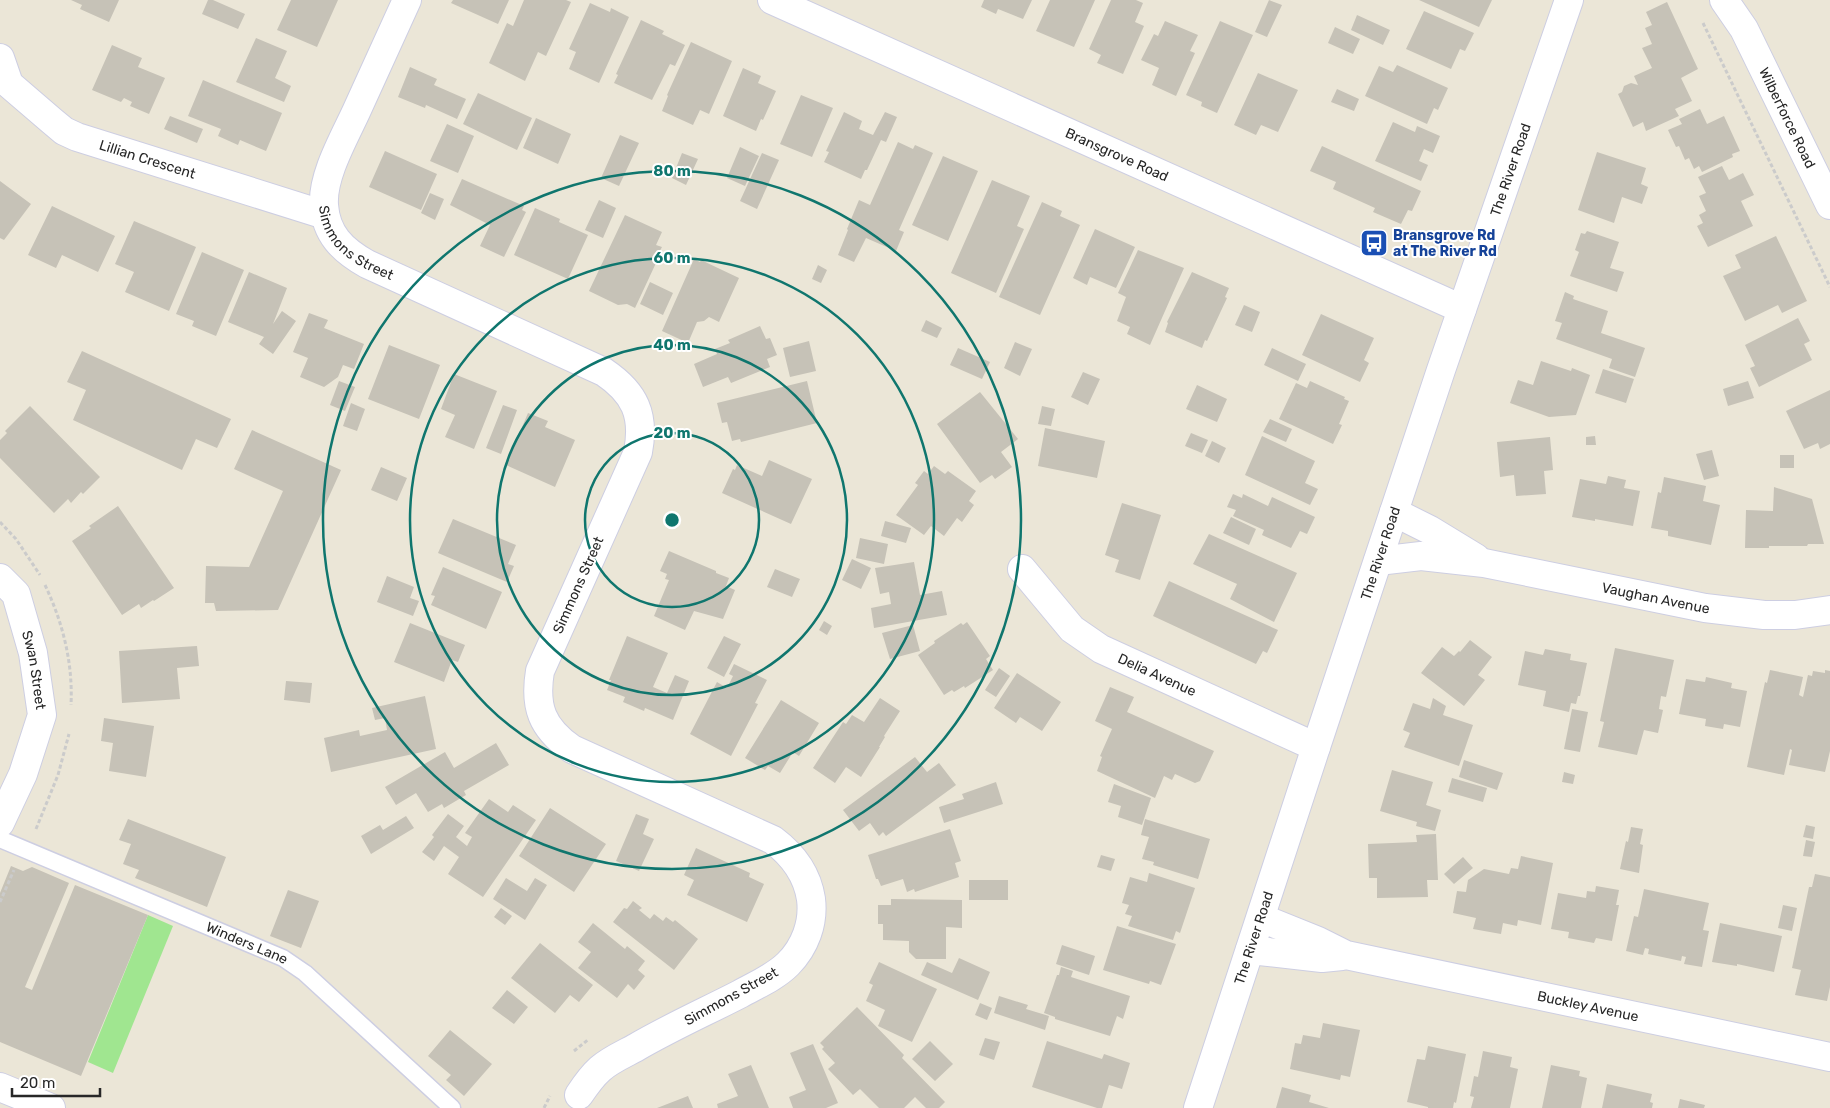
<svg xmlns="http://www.w3.org/2000/svg" width="1830" height="1108" font-family="Rubik,sans-serif">
  <style>
    .green { fill: #a0e690 }
    .building { fill: #c6c2b7 }
    .lines { fill: none; stroke-linecap: round; stroke-linejoin: round }
    .service-casing { stroke: #cdcee2; stroke-width: 19 }
    .minor-casing { stroke: #cdcee2; stroke-width: 30 }
    .secondary-casing { stroke: #cdcee2; stroke-width: 30 }
    .path { stroke: #cbcbcb; stroke-width: 3; stroke-dasharray: 4 2.5; stroke-linecap: butt }
    .service { stroke: #fff; stroke-width: 16 }
    .minor { stroke: #fff; stroke-width: 28 }
    .secondary { stroke: #fff; stroke-width: 28 }
    .ring { fill: none; stroke: #0f766e; stroke-width: 2.5 }
    .labels { text-anchor: middle; stroke-width: 4; stroke-linejoin: round; paint-order: stroke }
    .street-label { font-size: 14px; fill: #272727; stroke: #fff }
    .transit-label { font-size: 14px; font-weight: bold; fill: #164399; stroke: #fff; text-anchor: start }
    .centre { fill: #0f766e; stroke: #fff; stroke-width: 2.5 }
    .ring-label { font-size: 15px; text-anchor: middle; font-weight: bold; fill: #0f766e; stroke: #fff; stroke-width: 4; stroke-linejoin: round; paint-order: stroke }
  </style>
  <rect width="100%" height="100%" fill="#ebe6d7"/>
  <path class="green" d="M148,915l25,11 -60,147 -25,-11z"/>
  <path class="building" d="M71,0h48l-10,22 -29,-13 2,-4z
    M208,0h5l32,14 -7,15 -36,-15z
    M291,0h47l-21,47 -40,-17z
    M453,0h56l-11,24 -47,-21z
    M524,0h42l5,2 -25,54 -8,-4 -13,29 -36,-18 18,-40 6,3z
    M984,0h48l-9,19 -25,-10 -2,5 -15,-7z
    M1050,0h45l-21,47 -38,-16z
    M1111,0h25l7,3 -8,19 9,4 -21,48 -26,-11 4,-8 -12,-6z
    M1269,0l13,5 -15,32 -12,-5z
    M1419,0h73l-13,27z
    M1667,2l31,67 -17,9 11,23 -17,8 4,7 -33,15 -3,-9 -10,5 -15,-33 4,-2 2,-6 7,-3 7,2 -4,-9 18,-8 -10,-20 10,-4 -7,-16 7,-3 -6,-13z
    M590,3l20,9 1,-4 18,9 -30,66 -30,-14 7,-17 -7,-3z
    M1424,11l50,22 -9,18 -5,-2 -9,20 -45,-20z
    M1357,15l33,15 -7,15 -32,-15z
    M641,20l23,11 -2,3 23,11 -10,21 -5,-2 -18,36 -38,-17 4,-8 -2,-1z
    M1165,21l33,14 -8,16 5,2 -19,43 -24,-11 7,-17 -18,-8 13,-26 4,2z
    M1220,21l33,14 -36,78 -16,-7 1,-4 -16,-7z
    M1335,27l25,12 -7,15 -25,-11z
    M256,38l31,13 -12,27 16,8 -7,16 -48,-20z
    M691,42l41,19 -23,53 -9,-4 -7,15 -31,-14 6,-15 -1,-1z
    M112,45l30,13 -4,9 27,11 -16,36 -19,-8 2,-4 -8,-4 -3,4 -29,-12z
    M1397,65l51,23 -10,22 -4,-2 -7,16 -62,-28 14,-30 14,6z
    M410,67l27,12 -3,6 32,14 -9,20 -31,-14 -1,3 -27,-11z
    M743,68l18,8 -3,7 18,8 -13,29 -2,-1 -5,12 -33,-15z
    M1258,73l40,17 -20,42 -17,-7 -5,10 -22,-10z
    M203,80l79,33 -16,38 -26,-11 -2,5 -20,-9 3,-7 -33,-13z
    M1337,89l22,10 -5,12 -23,-9z
    M478,93l54,25 -15,32 -54,-26z
    M801,95l32,13 -21,49 -32,-13z
    M1700,109l7,15 17,-8 16,35 -8,3 1,3 -31,15 -3,-6 -5,3 -5,-11 -4,2 -6,-14 -3,1 -8,-17 14,-6 -3,-5z
    M844,112l18,9 -3,8 14,6 12,-23 12,5 -11,25 -5,-2 -14,30h-2l-4,9 -37,-17 5,-10 -3,-1z
    M170,116l33,13 -6,14 -33,-14z
    M536,118l35,16 -13,30 -35,-16z
    M1393,122l22,10 2,-6 23,10 -7,17 -9,-4 -5,12 9,4 -7,16 -46,-20z
    M447,124l27,12 -16,37 -28,-12z
    M620,135l19,8 -20,43 -18,-8z
    M898,142l15,7 2,-4 18,8 -34,77 5,2 -8,19 -30,-13 -12,24 -16,-7 10,-25 -1,-1 12,-29 11,5z
    M1322,146l99,45 -9,20 -4,-1 -7,14 -28,-12 2,-4 -42,-19 3,-7 -26,-11z
    M740,147l19,9 -14,30 -18,-8z
    M385,151l52,23 -16,36 -52,-23z
    M1597,152l49,16 -5,16 7,3 -6,17 -20,-7 -8,26 -36,-13z
    M682,153l16,6 -12,26 -14,-7z
    M762,153l17,7 -22,49 -17,-8z
    M943,156l35,15 -30,70 -36,-16z
    M1722,166l7,14 14,-7 11,22 -13,6 12,25 -45,21 -11,-21 6,-3 -4,-8 7,-4 -7,-15 7,-3 -8,-16z
    M462,179l62,27 -2,4 4,2 -22,45 -24,-11 10,-21 -40,-20z
    M992,180l38,16 -13,30 7,3 -28,64 -45,-20z
    M0,181l31,23 -27,36 -4,-2z
    M430,193l14,6 -9,21 -14,-7z
    M599,200l17,8 -13,30 -18,-8z
    M1042,202l20,9 -2,5 20,9 -40,90 -41,-18z
    M52,206l63,30 -17,36 -36,-17 -6,13 -28,-13z
    M535,208l25,11 -1,3 29,13 -20,44 -54,-24z
    M625,215l37,17 -6,13 6,2 -8,15 2,1 -21,45 -8,-4 -9,1 -29,-14z
    M134,221l62,26 -27,64 -44,-19 9,-20 -19,-8z
    M1095,229l40,18 -19,41 -26,-11 -3,8 -14,-7z
    M1587,231l32,11 -9,26 14,4 -7,20 -47,-16 9,-24 -4,-2 6,-17 4,1z
    M1776,236l31,65 -25,12 -4,-8 -33,16 -22,-45 18,-8 -6,-13z
    M1138,250l46,18 -34,77 -23,-11 3,-7 -13,-6 9,-24 -8,-4z
    M202,252l42,18 -28,66 -24,-10 2,-5 -18,-7z
    M694,259l6,3 1,-2 38,18 -20,44 -10,-5 -5,4 -7,1 -9,21 -26,-12z
    M818,265l9,5 -6,13 -9,-4z
    M249,272l38,16 -14,36 9,-13 14,10 -23,33 -14,-10 5,-7 -36,-15z
    M1192,272l37,16 -4,9 2,1 -20,43 -2,-1 -3,8 -37,-16 3,-9 -1,-1z
    M650,282l23,11 -10,22 -23,-11z
    M1565,292l9,4 -1,3 35,12 -7,22 44,15 -10,29 -26,-9 3,-9 -56,-20 6,-16 -7,-2z
    M1244,305l16,7 -8,20 -17,-7z
    M309,313l19,7 -4,8 40,16 -10,25 -11,-4 -5,12 -14,10 -24,-10 8,-19 -15,-6z
    M1321,314l53,24 -10,22 5,3 -9,19 -58,-27z
    M1798,318l12,23 -6,3 8,16 -53,27 -9,-19 5,-2 -10,-21z
    M926,320l16,8 -5,10 -16,-7z
    M760,326l6,13 4,-1 7,17 -10,4 3,8 -39,16 -3,-6 -25,10 -9,-23 23,-10 -2,-5 15,-6 -2,-3z
    M809,341l7,30 -26,6 -7,-29z
    M1015,342l17,7 -12,27 -16,-8z
    M389,345l51,20 -21,54 -51,-20z
    M958,348l32,14 -8,17 -32,-14z
    M1272,348l34,16 -8,17 -34,-16z
    M82,351l149,68 -14,29 -21,-9 -14,31 -109,-50 13,-30 -19,-8z
    M1541,361l30,10 1,-3 18,7 -14,40 -27,2 -39,-14 8,-23 15,5z
    M1603,369l31,10 -8,24 -31,-10z
    M1083,372l17,7 -12,26 -17,-8z
    M454,374l43,17 -23,58 -29,-12 10,-22 -14,-6z
    M339,381l16,6 -10,24 -15,-6z
    M807,381l10,42 -76,19 -1,-3 -8,2 -5,-19 -5,1 -5,-20z
    M1310,381l35,16 -1,2 5,2 -10,23 3,1 -9,19 -54,-25 17,-36 11,5z
    M1748,381l6,17 -26,8 -5,-17z
    M1197,385l30,14 -10,23 -31,-13z
    M1830,390v54l-10,5 -2,-6 -14,6 -18,-38z
    M980,392l38,47 -17,13 11,15 -17,12 -3,-4 -12,8 -43,-59z
    M351,403l14,6 -8,22 -14,-5z
    M503,405l14,5 -16,44 -15,-6z
    M30,406l70,71 -17,17 -2,-2 -10,11 -3,-4 -14,14 -54,-55v-18l7,-7 -2,-2z
    M1042,406l13,3 -4,17 -13,-2z
    M528,413l20,8 -3,6 30,13 -20,47 -49,-22z
    M1270,419l22,10 -6,13 -23,-10z
    M1045,428l60,13 -8,37 -59,-12z
    M252,430l89,40 -63,140 -62,1 -2,-8h-9l1,-37 43,1 34,-76 -49,-22z
    M1191,433l17,7 -6,13 -17,-7z
    M1262,436l53,25 -10,22 13,6 -8,16 -65,-30z
    M1595,436l1,9h-10v-8z
    M1550,437l3,33 -9,1 2,23 -30,2 -2,-21 -14,2 -3,-35z
    M1212,441l14,7 -7,15 -14,-7z
    M1712,450l7,26 -15,4 -8,-26z
    M1780,455h14v13h-14z
    M769,460l43,19 -21,45 -69,-31 11,-24 2,1 2,-5 25,11z
    M934,466l11,8 3,-3 28,20 -7,10 5,4 -12,17 -5,-4 -13,18 -13,-10 -7,9 -28,-20 22,-30 -3,-2 9,-12 4,3z
    M381,467l26,11 -10,23 -26,-11z
    M1608,476l18,4 -2,8 16,3 -7,35 -38,-7v2l-23,-4 8,-38 26,5z
    M1664,477l42,9 -3,15 17,4 -9,40 -43,-9v-5l-17,-3 7,-36 3,1z
    M1774,487l38,12 12,45h-16l-1,2h-38v2h-24l1,-38 27,1z
    M1233,494l9,4 1,-4 25,12 4,-9 43,20 -8,17 -7,-3 -9,17 -29,-13 2,-5 -31,-14 3,-6 -9,-3z
    M1122,503l39,12 -21,65 -25,-8 4,-12 -14,-5z
    M118,506l56,82 -20,13 -1,-1 -12,8 -2,-4 -17,11 -50,-74 19,-13 -2,-2z
    M1231,517l25,12 -7,16 -26,-12z
    M453,519l63,26 -8,19 6,2 -7,16 -69,-29z
    M885,521l26,7 -5,15 -25,-7z
    M1209,534l88,39 -23,49 -44,-23 7,-15 -44,-20z
    M860,538l28,6 -4,20 -28,-6z
    M669,551l47,20v2l13,5 -3,8 9,4 -12,29 -29,-8 -9,19 -31,-14 15,-36 -4,-1 2,-5 -7,-3z
    M852,559l19,9 -10,21 -19,-9z
    M914,562l6,33 22,-4 5,24 -73,13 -3,-20 20,-4 -2,-12 -9,2 -5,-26z
    M443,567l59,25 -16,37 -55,-24 4,-9 -4,-1z
    M775,569l25,10 -8,18 -25,-10z
    M387,576l27,11 -4,11 9,3 -6,15 -36,-14z
    M1169,581l109,49 -11,23 -4,-2 -7,13 -103,-48z
    M824,621l8,5 -5,9 -8,-5z
    M967,622l23,34 -4,3 7,11 -28,18 -1,-2 -10,6 -2,-2 -8,5 -26,-40 17,-12 -1,-2 27,-18 2,2z
    M410,623l55,22 -7,17 -6,-2 -8,22 -50,-20z
    M913,625l7,26 -30,8 -8,-26z
    M627,636l41,17 -15,34 14,6 8,-18 14,6 -16,39 -28,-12 -1,3 -21,-9 2,-5 -18,-7 4,-10h-2z
    M724,636l17,8 -17,33 -17,-9z
    M1470,640l22,17 -14,18 7,5 -21,26 -43,-33 21,-26 12,9 5,-5 1,1z
    M197,646l2,20 -22,2 3,31 -58,4 -3,-52z
    M1615,648l59,12 -8,37 -5,-1 -2,13 4,1 -5,23 -14,-3 -7,25 -39,-8 6,-25 -4,-1z
    M1545,649l26,5 -1,6 17,3 -7,33h-2l-2,8 -5,-1 -2,9 -26,-6 3,-15 -28,-6 7,-34 18,4z
    M734,664l33,16 -12,23 3,1 -27,52 -41,-22 27,-52 10,6 6,-12 -4,-2z
    M999,668l11,8 -14,21 -11,-7z
    M1770,670l33,7 -4,18 4,2 5,-22 4,1 1,-5 12,2v-3l5,1v80l-5,21 -36,-7 3,-15 -2,-1 -6,26 -37,-8 18,-85 2,1z
    M1017,673l44,29 -19,29 -22,-14 -4,6 -22,-15z
    M1706,677l26,6 -1,5 16,3 -7,36 -16,-3 -1,5 -18,-3 1,-7 -27,-5 7,-35 19,3z
    M286,681l26,2 -2,20 -26,-3z
    M1110,687l24,10 -7,15 87,39 -14,30 -5,2 -20,-9 -3,6 -8,-4 -9,22 -58,-27 5,-14 -2,-1 12,-27 -17,-8z
    M425,696l11,53 -105,23 -7,-34 35,-8 1,6 27,-6 -2,-12 -10,2 -3,-12z
    M880,698l20,13 -16,25 1,1 -6,10h1l-19,30 -15,-10 -11,16 -22,-15 30,-46 3,2 6,-9 12,7z
    M1433,698l13,8 -3,9 30,10 -14,41 -55,-19 6,-14 -7,-3 10,-27 17,6z
    M781,700l38,23 -20,33 -6,-4 -13,21 -12,-7 -3,4 -20,-12z
    M1572,709l16,3 -8,40 -16,-3z
    M104,718l50,8 -8,51 -37,-6 4,-28 -12,-2z
    M496,743l13,22 -45,26 2,4 -22,13 -2,-4 -14,8 -12,-19 -20,12 -11,-18 60,-35 9,16z
    M915,757l12,15 12,-9 17,22 -70,51 -3,-4 -4,4 -9,-13 -11,8 -16,-21z
    M1464,760l39,13 -6,17 -38,-13z
    M1392,770l41,12 -7,23 15,5 -6,21 -19,-5 1,-4 -37,-11z
    M1564,772l11,3 -2,9 -11,-2z
    M1452,778l35,10 -4,14 -35,-10z
    M996,782l7,22 -59,19 -5,-16 25,-8 -2,-5z
    M1114,784l37,14 -9,27 -24,-8 3,-11 -13,-4z
    M489,799l19,13 5,-7 23,15 -53,77 -35,-23 11,-17 -15,-11 -10,15 -12,-9 12,-15 -2,-2 16,-21 16,12 -8,11 11,9 5,-9 -7,-4z
    M550,808l56,36 -32,48 -55,-36z
    M636,814l13,5 -6,15 11,5 -15,32 -23,-10z
    M406,816l8,12 -43,26 -10,-18 19,-11 3,5z
    M128,819l98,38 -19,50 -72,-29 4,-8 -16,-6 8,-20 -12,-4z
    M1145,819l65,20 -12,40 -45,-14 1,-3 -12,-3 7,-22 -8,-2z
    M1806,825l9,2 -2,12 -10,-2z
    M1631,827l12,2 -3,15 3,1 -4,28 -19,-4 6,-28 2,1z
    M950,829l11,32 -6,2 4,14 -44,15 -1,-3 -7,3 -4,-13 -22,7 -3,-7h-2l-8,-24z
    M1436,834l2,46h-11l1,17 -51,1v-20h-8l-1,-34 49,-2 -1,-7z
    M1806,840l9,2 -3,15 -9,-1z
    M696,848l54,25 -1,4 15,7 -17,38 -60,-27 7,-15 -10,-5z
    M1101,855l14,4 -4,12 -14,-4z
    M1521,856l32,7 -12,62 -23,-5 -1,6 -14,-3 -2,11 -28,-5 3,-11 -23,-5 4,-22 9,1 2,-12 16,-11 25,5 2,-6 7,1z
    M1463,857l10,11 -19,16 -10,-10z
    M11,866l12,5 9,-4 37,16 -44,104 7,3 43,-105 73,30 -67,161 -81,-34v-149z
    M1149,873l46,15 -15,45 -4,-2 -3,9 -45,-14 4,-10 -7,-2 4,-9 -7,-2 8,-26 17,5z
    M1815,874l15,3v110l-3,14 -32,-6 6,-25 -9,-2 17,-81h3z
    M506,878l21,13 8,-13 12,7 -22,35 -32,-21z
    M969,880h39v20h-39z
    M1596,886l23,4 -3,15h3l-7,36 -16,-3 -2,5 -26,-5 1,-6 -18,-3 7,-36 28,5 1,-7 8,1z
    M1644,889l65,14 -6,27 6,1 -7,36 -18,-3 2,-7 -4,-1 -1,5 -33,-7 1,-5 -4,-1 -2,7 -17,-4 8,-35 4,1z
    M288,890l31,11 -18,47 -31,-12z
    M891,899l71,1v28l-16,-1v32h-30l-7,-7v-11l-26,-1v-16h-5v-19h13z
    M633,901l9,7 -3,2 11,9 4,-5 9,7 3,-4 7,5 2,-2 23,19 -24,31 -61,-48 11,-14 3,1z
    M1783,905l14,3 -5,23 -14,-3z
    M501,908l11,8 -7,9 -11,-8z
    M593,923l32,26 2,-3 18,15 -7,9 7,6 -11,14 -6,-6 -11,14 -39,-30 13,-16 -13,-10z
    M1720,923l62,13 -8,36 -37,-8v2l-25,-4z
    M1117,926l59,18 -15,41 -11,-4 -1,3 -46,-14z
    M540,943l53,42 -14,17 -9,-7 -15,18 -44,-35z
    M1062,945l33,11 -6,19 -33,-11z
    M959,958l31,14 -12,28 -57,-25 6,-13 25,11z
    M879,962l58,27 -25,53 -34,-16 7,-16 -19,-9 7,-16 -4,-2z
    M1061,967l12,4 -2,6 59,19 -7,23 -6,-3 -7,20 -55,-17v-2l-11,-4 13,-38h2z
    M507,990l21,17 -14,17 -22,-16z
    M999,996l29,9 -2,4 23,7 -4,14 -51,-17z
    M980,1003l12,5 -5,12 -12,-5z
    M857,1007l47,48 -2,3 43,44 -6,6h-13l-11,-11 -11,11h-25l-19,-19 -7,6 -25,-26 7,-6 -13,-14 2,-2 -4,-4z
    M1323,1023l37,7 -10,47 -9,-2 -1,5 -50,-11 5,-26 6,1 2,-9 17,3z
    M450,1030l42,34 -28,32 -18,-16 5,-5 -23,-19z
    M985,1038l15,4 -6,18 -15,-5z
    M930,1041l23,23 -18,17 -23,-22z
    M1047,1041l55,18 2,-5 26,9 -8,26 -13,-4 -7,23h-5l-65,-21z
    M813,1044l25,59 -12,5h-33l-4,-11 17,-7 -16,-37z
    M1428,1046l38,8 -10,49 -2,-1 -1,6h-25v-1l-21,-5 10,-43 8,1z
    M1483,1051l29,6 -2,10 8,2 -8,39h-39l3,-11 -4,-1 4,-20 4,1z
    M751,1065l18,43h-51l-1,-4 21,-8 -10,-22z
    M1551,1065l29,6 -1,5 8,2 -6,30h-39z
    M1607,1084l45,10 -2,8 3,1 -1,5h-50z
    M1282,1087l29,8 -2,7 20,6h-53z
    M688,1096l5,12h-36z
    M1680,1099l25,6 -1,3h-26z"/>
  <g class="lines">
    <g class="service-casing">
      <g id="service">
        <path id="s1" d="M0,839l283,119 22,15 147,135"/>
      </g>
    </g>
    <g class="minor-casing">
      <g id="minor">
        <path id="s2" d="M407,0c-17,37 -34,75 -51,112 -12,26 -34,64 -32,93 2,29 18,45 43,59l237,108c31,21 41,43 34,80l-98,219c-6,36 2,57 32,78l201,91c20,15 34,33 38,59 3,24 -6,48 -23,65 -13,13 -32,21 -48,30 -35,18 -71,34 -105,54 -11,6 -25,12 -35,21 -9,8 -15,17 -21,26"/>
        <path id="s3" d="M1724,0l20,29 86,176"/>
        <path id="s4" d="M0,58l9,26 43,37 12,10 13,6 248,78"/>
        <path d="M1394,512l36,18 46,28"/>
        <path id="s5" d="M1378,561l43,-5 63,7 221,45 59,7h31l35,-5"/>
        <path id="s6" d="M1022,569l50,60 29,20 215,98"/>
        <path id="s7" d="M0,578l16,16 17,59 9,62 -19,59 -23,49"/>
        <path id="s8" d="M1261,918l57,23 28,14 484,102"/>
        <path d="M1250,950l72,8 20,-2"/>
        <path d="M0,1087l51,21"/>
      </g>
    </g>
    <g class="secondary-casing">
      <g id="secondary">
        <path id="s9" d="M772,0l690,309"/>
        <path id="s10" d="M1198,1108l118,-361 125,-377 128,-370"/>
      </g>
    </g>
    <path class="path" d="M1703,23l127,264
      M0,522l16,17 24,36
      M45,585c18,38 28,78 26,120
      M36,829l22,-54 11,-41
      M0,902l14,-32
      M574,1051l15,-12
      M544,1108l6,-12"/>
    <use href="#service" class="service"/>
    <use href="#minor" class="minor"/>
    <use href="#secondary" class="secondary"/>
  </g>
  <g class="ring">
    <circle cx="672" cy="520" r="87"/>
    <circle cx="672" cy="520" r="175"/>
    <circle cx="672" cy="520" r="262"/>
    <circle cx="672" cy="520" r="349"/>
  </g>
  <defs>
    <g id="bus-square" transform="scale(1.4375)"><rect x="-9" y="-9" width="18" height="18" rx="4" fill="#1a4fb4" stroke="#fff"/><path d="M-5-6H5V4H4V6H2V4H-2V6H-4V4H-5ZM-3.5-4V0h7V-4ZM-3.5 1.2v1.5H-2V1.2ZM2 1.2v1.5H3.5V1.2Z" fill="#fff"/></g>
  </defs>
  <g fill-rule="evenodd">
    <use href="#bus-square" x="1374" y="243"/>
  </g>
  <g class="labels">
    <g class="street-label">
      <text dy="5" stroke="none"><textPath href="#s3" startOffset="134">Wilberforce Road</textPath></text>
      <text dy="5" stroke="none"><textPath href="#s9" startOffset="378">Bransgrove Road</textPath></text>
      <text dy="5" stroke="none"><textPath href="#s4" startOffset="188">Lillian Crescent</textPath></text>
      <text dy="5" stroke="none"><textPath href="#s10" startOffset="989">The River Road</textPath></text>
      <text dy="5" stroke="none"><textPath href="#s2" startOffset="275">Simmons Street</textPath></text>
      <text dy="5" stroke="none"><textPath href="#s10" startOffset="584">The River Road</textPath></text>
      <text transform="translate(578 585) rotate(-66)" y="5">Simmons Street</text>
      <text dy="5" stroke="none"><textPath href="#s5" startOffset="282">Vaughan Avenue</textPath></text>
      <text dy="5" stroke="none"><textPath href="#s7" startOffset="101">Swan Street</textPath></text>
      <text dy="5" stroke="none"><textPath href="#s6" startOffset="175">Delia Avenue</textPath></text>
      <text dy="5" stroke="none"><textPath href="#s10" startOffset="179">The River Road</textPath></text>
      <text dy="5" stroke="none"><textPath href="#s1" startOffset="268">Winders Lane</textPath></text>
      <text transform="translate(731 996) rotate(-29)" y="5">Simmons Street</text>
      <text dy="5" stroke="none"><textPath href="#s8" startOffset="340">Buckley Avenue</textPath></text>
    </g>
    <g class="transit-label">
      <text x="1393" y="240">Bransgrove Rd<tspan x="1393" dy="16">at The River Rd</tspan></text>
    </g>
  </g>
  <circle cx="672" cy="520" r="8" class="centre"/>
  <g class="ring-label">
    <text x="672" y="176">80 m</text>
    <text x="672" y="263">60 m</text>
    <text x="672" y="350">40 m</text>
    <text x="672" y="438">20 m</text>
  </g>
  <path d="M12 1088v8h88v-8" fill="none" stroke="#272727" stroke-width="2.5"/>
  <text x="20" y="1088" font-size="15" fill="#272727" stroke="#ffffff" stroke-width="4" paint-order="stroke">20 m</text>
</svg>
